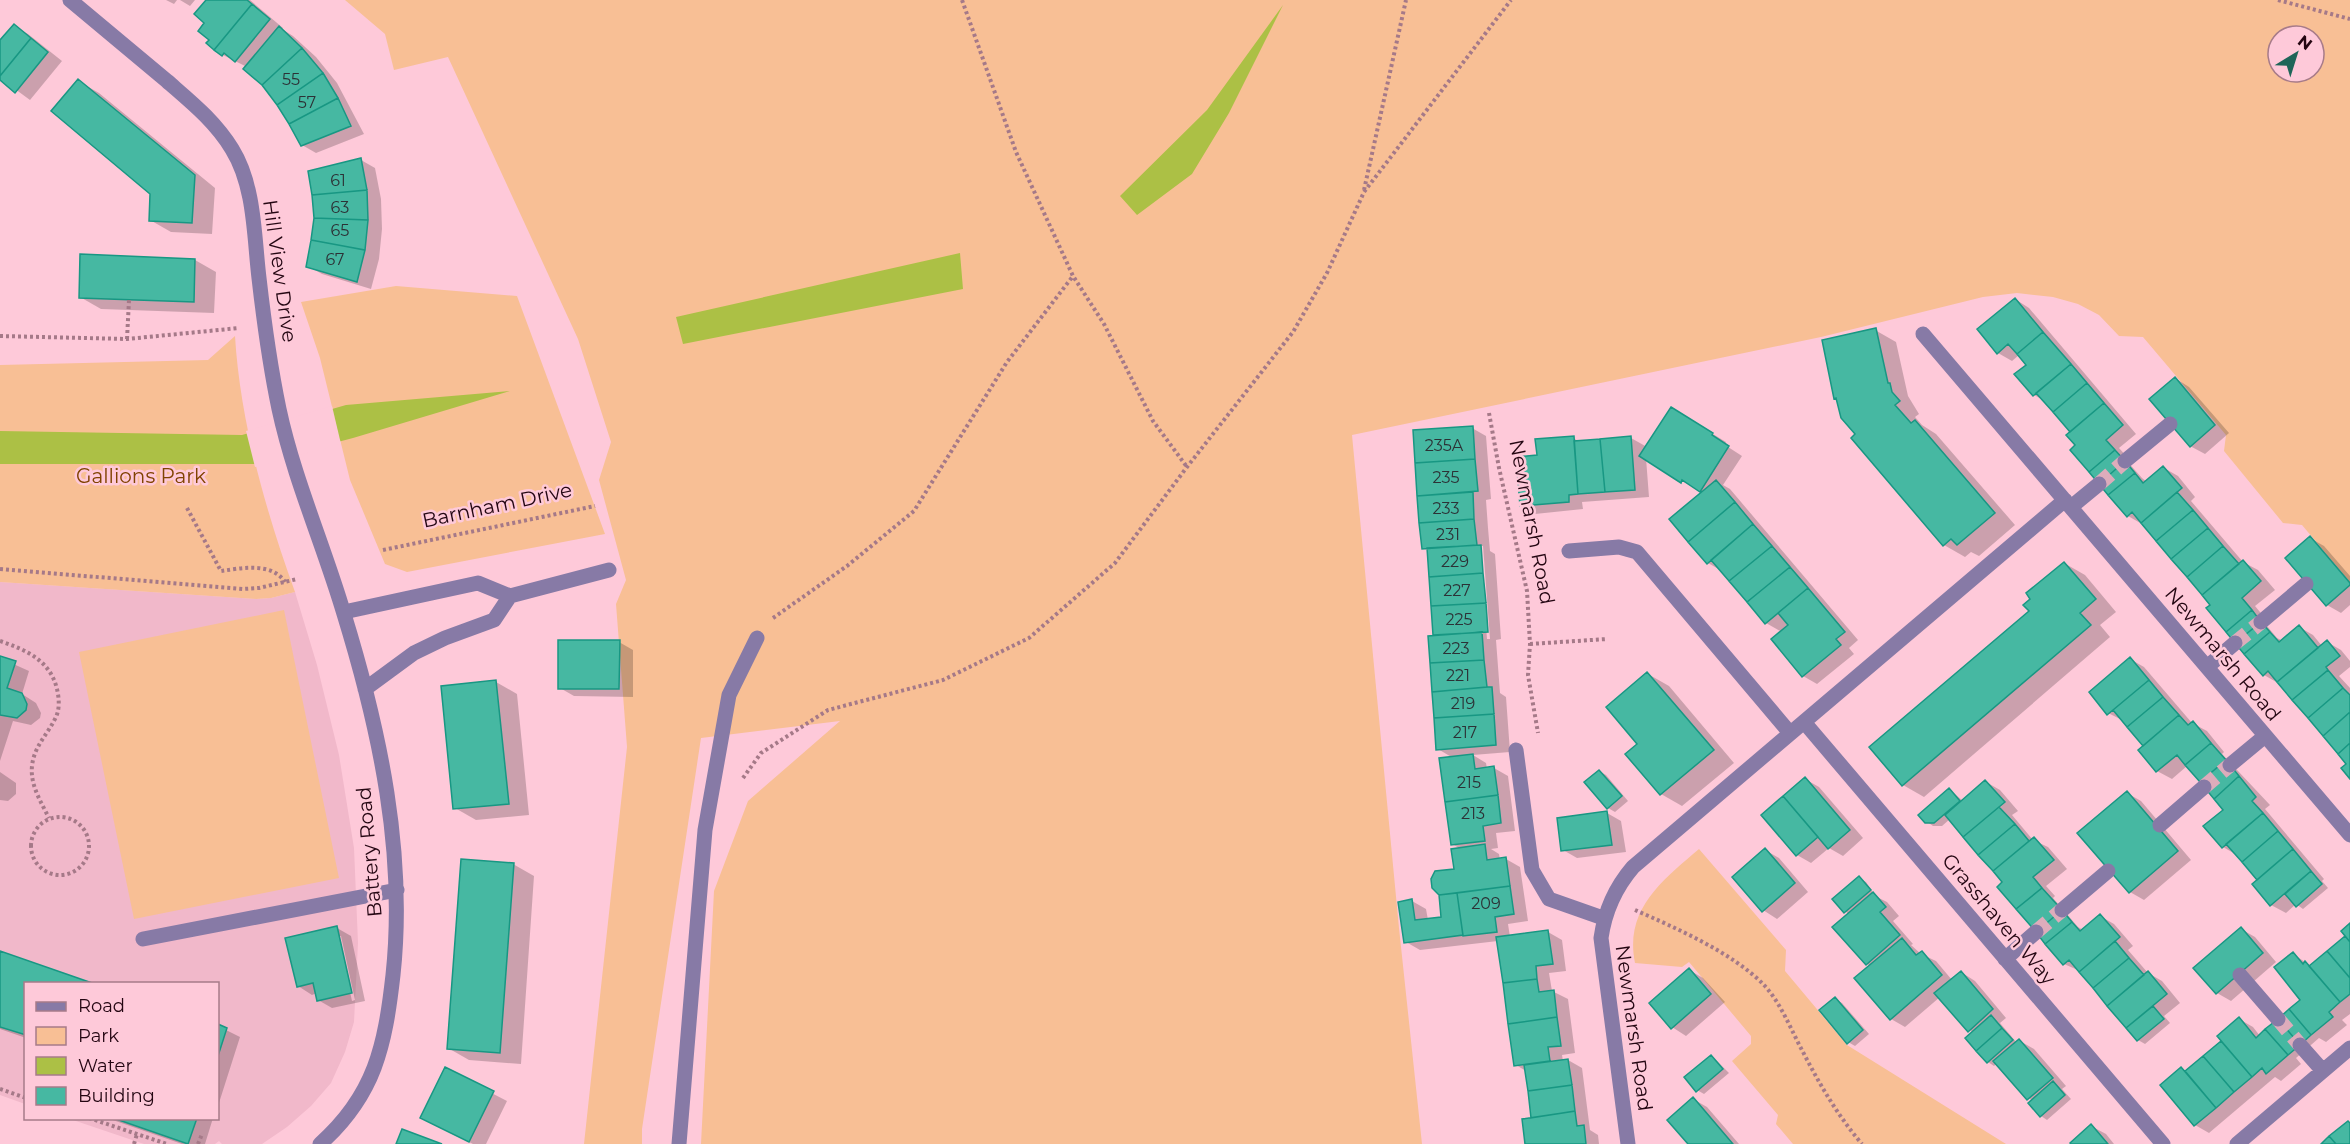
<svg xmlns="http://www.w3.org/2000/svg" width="2350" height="1144" font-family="Montserrat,sans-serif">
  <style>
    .built { fill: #f1b8ca }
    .green { fill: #f8bf95; fill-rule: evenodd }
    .water { fill: #acc045 }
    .pier { fill: #fec9d9 }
    .shadow { fill: #0003; fill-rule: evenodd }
    .building { fill: #46b8a2; stroke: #189783; stroke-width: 1.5 }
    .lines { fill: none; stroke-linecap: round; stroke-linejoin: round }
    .minor-tunnel { stroke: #ddacbb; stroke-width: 15; stroke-dasharray: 15 8; stroke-linecap: butt }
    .path { stroke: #a57988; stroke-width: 4; stroke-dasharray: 3 3; stroke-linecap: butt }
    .minor { stroke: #877aa6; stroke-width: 15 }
    .labels { text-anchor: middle; stroke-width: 5; stroke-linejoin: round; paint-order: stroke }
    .number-label { font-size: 16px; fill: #2c3236 }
    .street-label { font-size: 20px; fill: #240612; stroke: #fec9d9 }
    .park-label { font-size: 20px; fill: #804301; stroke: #fec9d9 }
  </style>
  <rect width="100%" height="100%" fill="#fec9d9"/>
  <path class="built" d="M0,582l256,17 15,-1 24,-6 22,73 22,90 15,93 4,95 -4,79 -9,30 -14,31 -20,23 -24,21 -25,17h-40l-3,-3 -4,3h-71l-74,-25 148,-1v-134h-192l-1,120 -25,-9z"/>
  <path class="green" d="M345,0h2005v582l-48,-57 -19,-2 -59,-72 2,-16 -83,-98 -24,-1 -20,-21 -21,-11 -25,-7 -36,-4 -34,4 -162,40 -469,98 47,493 23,216h-721l13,-253 34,-90 92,-80 -139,17 -59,391v15h-58l43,-397 -11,-143 10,-24 -27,-100 12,-38 -33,-103 -130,-282 -54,13 -9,-36zM2278,36h36v36h-36z
    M396,286l121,10 88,238 -198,38 -22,-8 -35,-84 -30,-122 -19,-56z
    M235,336c5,85 31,176 60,256l-24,6 -15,1 -256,-17v-217l208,-5z
    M284,610l55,268 -205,41 -55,-267z
    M1699,849l87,101 -1,21 62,74 159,99h-213l-17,-20 2,-9 -46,-54 19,-17v-8l-62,-74 -7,5 -47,-4c-11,-54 28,-83 64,-114z"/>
  <path class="water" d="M1283,5l-54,108 -37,61 -55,41 -17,-19 87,-86z
    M960,253l3,36 -280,55 -7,-27z
    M510,391l-157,47 -99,26h-254v-33l242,4 104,-30z"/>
  <path class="pier" d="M332,406l9,38 -86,23 -9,-36z"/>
  <path class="shadow" d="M166,0h11l-3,4z
    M180,0h15l-5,6z
    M208,0h42l33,28 -1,1 11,7 23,21 21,26 27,51 -48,19 -14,-8 -12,-22 -27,-39 -16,-17 -24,-12 -11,-15 -6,-17z
    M14,26l14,8 34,27 -32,39 -30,-22v-36z
    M78,81l21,12 116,95 -3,46 -41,-2 -21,-12 2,-27z
    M361,160l14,8 6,31 1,30 -3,30 -8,30 -49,-15 -14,-8z
    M195,260l21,12 -2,41 -113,-4 -21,-12z
    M2015,299l14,9 107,126 -17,14 9,10 -2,2 16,18 5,4 17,-14 14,8 17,21 -4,4 52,61 15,8 17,20 -20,16 10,12 -3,2 15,18 6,3 16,-14 14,8 9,11 5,-4 14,8 9,11v6l-11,9 11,12v88l-2,-12 -70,-81 -14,-8 -52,-70 -70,-81 -14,-8 -51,-71 -5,-13 -27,-31 -11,-6 -6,-30 -9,-10 -7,6 -14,-8z
    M1875,330l21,12 12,54 11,18 -4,3 7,8 14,9 79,91 -36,31 -8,-4 -6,5 -21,-12 -87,-110z
    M2175,378l14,9 40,46 -24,21 -15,-8z
    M1685,417l41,25 -1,3 17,11 -19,29 7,4 128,151 -9,8 5,6 -37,30 -14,-8 -21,-44 -16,-9 -44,-52 -14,-8 -5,-71 -7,-4v1l-14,-8 -36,-23 3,39 -67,5 1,7 -48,5 -14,-9 17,-48 35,-19 7,4 51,-4 16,9z
    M1472,428l14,8 5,63 -5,1 2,28 2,23 5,3 6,85 -5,1 4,53 6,4 4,55 -37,3 13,8 1,6 7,-1 14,8 7,55 -19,2 2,15 -7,1 8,5 1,6 6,-1 14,8 8,54 -20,3 2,13 38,-5 14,8 4,31 -17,2 3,18 16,8 7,54 -13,2 1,6 5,-1 14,8 8,62 8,5 1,9h-72l6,-25 -7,-48 -10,-6 -18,-124 -78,9 -14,-8 6,-41 14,8 2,11 15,-2 -3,-24 16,-24 5,-21 -9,-5 1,-86 -15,-9 -3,-112 -6,-86 -6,-3 -9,-116zM1480,546h3l7,93h-3z
    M2310,538l14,8 26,30v29l-9,8 -14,-8z
    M2064,563l21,12 31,37 -16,13 10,12 -186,160 -21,-12z
    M619,642l14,8v47l-59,-1 -14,-8z
    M0,658l29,13 -7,23 14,9 5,10 -1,5 -9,7 -18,-4 -13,40z
    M2130,659l14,8 48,56 15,8 17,21 -2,2 48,51 -5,4 59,70 -2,2 6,7 -25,21 -7,-5 -10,9 -15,-8 -17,-21 5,-4 -22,-25 -14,-8 2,-37 -38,-44 -15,13 -15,-8 -12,-25 -21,-25 -16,-8z
    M1648,674l21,12 65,77 -52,43 -21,-12z
    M496,682l21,12 12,121 -53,5 -21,-12z
    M1599,771l7,4 22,26 -13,11 -7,-4z
    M0,772l16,11v11l-8,7 -8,-1z
    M1805,779l14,8 44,51 -20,18 -14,-8 -18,15 -14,-8 -34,-40z
    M1986,782l14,8 18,21 -6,4 21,25 15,7 19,22 -21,17 9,10 -2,2 25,29 5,3 17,-14 14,8 19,22 -5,4 20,23 14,8 18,22 -16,13 6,7 -25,21 -7,-4 -58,-69 -16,-7 -60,-81 -54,-64 -8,7h-9l-7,-5 24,-31 13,11z
    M2127,793l14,8 50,59 -47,40 -14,-8z
    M1607,813l14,8 5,31 -49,6 -14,-8z
    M1765,850l14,8 29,34 -31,27 -14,-9z
    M513,864l21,12 -13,188 -52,-4 -21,-12z
    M1859,878l7,4 9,14 12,6 12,14 -6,5 20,23 -2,1 10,9 15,7 16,19 9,-8 14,9 31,37 -6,5 17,20 3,-2 14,8 32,37 -4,3 9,10 -24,21 -6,-4 -9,-15 -35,-38 -3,3 -6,-4 -15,-29 -33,-36 -35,30 -14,-8 -20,-53 -4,-2 -18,-49 -14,-15z
    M2350,925v89l-8,6 5,5 -21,17 -7,-4 -23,20 5,6 -20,17 -6,-4 -66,56 -14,-8 -14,-56 6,3 36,-31 16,-22 14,8 7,9 42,-35 -9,-47 18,12 36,-30z
    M337,928l14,8 14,65 -33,7 -14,-8 -1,-7 -5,2 -14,-9zM338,936h3l14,64 -3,1z
    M2241,929l14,8 21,25 -45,39 -14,-8z
    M0,953l26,31v54l-26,-9z
    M1689,970l14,8 22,24 -39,34 -14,-9z
    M1835,999l7,4 27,31 -14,12 -7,-4z
    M218,1026l22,11 -22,69z
    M1711,1057l6,4 12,12 -25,21 -7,-4z
    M445,1069l62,32 -21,43h-13l-37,-19z
    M1693,1099l14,8 32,37h-49z
    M107,1118h106l-8,26h-23z
    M2091,1126l15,8 8,10h-41z"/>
  <path class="building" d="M206,0h41l5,4 -38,46 -8,-7 3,-3 -11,-9 6,-8 -10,-9z
    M252,4l18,15 -35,43 -11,-9 -2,3 -8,-6z
    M14,24l17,14 -31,38v-36z
    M279,26l23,22 -40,37 -19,-16z
    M31,38l17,14 -33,41 -15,-13v-4z
    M302,48l21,25 -46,32 -15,-20z
    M323,73l15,25 -49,26 -12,-19z
    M78,79l117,96 -3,48 -43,-2 1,-27 -99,-83z
    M338,98l13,28 -50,20 -12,-22z
    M361,158l6,32 -55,5 -4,-24z
    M367,190l1,30 -54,-2 -2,-23z
    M314,218l54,2 -3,30 -54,-10z
    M311,240l54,10 -8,32 -51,-15z
    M80,254l115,5 -1,43 -115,-4z
    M2015,298l28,34 -26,22 -9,-10 -11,10 -20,-25z
    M1876,328l12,55h2l2,9 8,9 -5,4 16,18 4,-3 80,93 -38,32 -6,-6 -8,7 -92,-108 4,-4 -14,-16 -5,-20 -2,1 -12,-59z
    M2043,332l28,32 -38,32 -19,-22 12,-9 -9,-11z
    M2071,364l16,19 -34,29 -17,-19z
    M2175,377l40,48 -25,22 -41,-48z
    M2087,383l17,20 -34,29 -17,-20z
    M2104,403l19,22 -17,15 9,10 -26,22 -19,-22 5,-5 -9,-10z
    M1671,407l42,26 -1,2 17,11 -29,46 -18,-12 -1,3 -42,-27z
    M1473,426l2,33 -60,4 -2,-33z
    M1574,436l4,58 -9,1v7l-49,4 -4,-49 21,-2 -2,-16z
    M1631,436l4,54 -30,2 -5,-53z
    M1600,439l5,53 -27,2 -4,-53z
    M2115,450l10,11 -26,23 -10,-12z
    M1475,459l3,32 -61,5 -2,-33z
    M2125,461l10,12 -27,22 -9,-11z
    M2163,466l19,22 -41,35 -9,-11 -5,5 -19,-22 27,-22 8,10z
    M1716,480l19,22 -47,40 -19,-23z
    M1473,492l1,27 -55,4 -2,-27z
    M2177,492l16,18 -37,31 -15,-18z
    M1735,502l18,22 -46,40 -19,-22z
    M2193,510l15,18 -37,31 -15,-18z
    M1474,519l3,26 -55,4 -3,-26z
    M1753,524l19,22 -43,35 -18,-21z
    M2208,528l15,18 -36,31 -16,-18z
    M2310,536l40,47v2l-24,21 -41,-48z
    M1481,545l2,28 -54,4 -2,-29z
    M1772,546l18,21 -43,35 -18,-21z
    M2223,546l16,18 -37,31 -15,-18z
    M2243,560l18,21 -19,17 10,12 -26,22 -20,-24 4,-3 -8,-10z
    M2064,562l32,37 -16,14 11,12 -189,161 -33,-39 160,-136 -6,-6 7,-6 -4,-6z
    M1790,567l18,21 -43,36 -18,-22z
    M1483,573l3,30 -55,3 -2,-29z
    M1808,588l37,44 -9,7 5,6 -39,32 -31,-38 17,-14 -10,-12z
    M1486,603l2,29 -55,3 -2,-29z
    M2252,610l9,12 -26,21 -9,-11z
    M2261,622l9,10 -26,22 -9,-11z
    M2299,625l19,23 -41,34 -9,-11 -5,5 -19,-22 26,-22 9,10z
    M1482,632l2,28 -54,3 -2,-27z
    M558,640h62l-1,49h-61z
    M2327,640l13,16 -14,11 2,3 -36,30 -15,-18z
    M0,656l16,5 -9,27 15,5 5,11 -1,6 -9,8 -17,-3z
    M2130,657l19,23 -42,35 -18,-23z
    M1484,660l3,27 -55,5 -2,-29z
    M2328,670l15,18 -35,30 -16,-18z
    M1647,672l67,78 -54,45 -35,-41 12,-10 -31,-37z
    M496,680l13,124 -56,5 -12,-123z
    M2149,680l14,17 -36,30 -14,-17z
    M1487,687h5l2,27 -60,4 -2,-26z
    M2343,688l7,7v17l-27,24 -15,-18z
    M2163,697l16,18 -36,31 -16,-19z
    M2350,712v31l-12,11 -15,-18z
    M1494,714l2,31 -60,5 -2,-32z
    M2179,715l9,10 5,-4 18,22 -26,22 -8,-10 -21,17 -18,-22z
    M2211,743l15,17 -26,22 -15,-17z
    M2350,743v36l-9,-11 5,-4 -8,-10z
    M1473,754l2,15 19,-3 4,29 -53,7 -6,-44z
    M2226,760l13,16 -25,23 -14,-17z
    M1599,770l23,26 -15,13 -23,-27z
    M2239,776l17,21 -4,4 11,12 -41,35 -19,-22 20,-16 -9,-11z
    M1805,777l45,53 -22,19 -45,-53z
    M1985,780l20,22 -42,35 -18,-22z
    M1949,788l11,13 -26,22h-9l-7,-8z
    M2127,791l51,60 -49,42 -52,-60z
    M1498,795l3,28 -18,3 2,15 -34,4 -6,-43z
    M1783,796l35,41 -22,19 -35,-41z
    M1999,807l16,17 -37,31 -15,-18z
    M1607,811l5,34 -51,6 -4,-33z
    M2263,813l15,18 -36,31 -16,-18z
    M2015,824l14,17 -36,30 -15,-16z
    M2278,831l15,18 -36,31 -15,-18z
    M2034,837l20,23 -21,17 9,11 -26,21 -19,-22 5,-5 -9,-11z
    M1485,844l2,16 19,-3 4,29 -71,9 -7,-7 -1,-9 4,-8 19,-2 -3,-20z
    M1765,848l30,35 -33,29 -30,-35z
    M2293,849l18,22 -41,35 -18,-22z
    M461,859l53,4 -14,190 -53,-4z
    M2311,871l11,13 -26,23 -11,-13z
    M1859,876l12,14 -27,23 -12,-14z
    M1510,886l4,28 -19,3 2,15 -34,4 -6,-43z
    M2042,888l20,22 -26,22 -20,-23z
    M1873,892l13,15 -6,5 20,23 -34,30 -34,-38z
    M1457,893l6,42 -59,8 -6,-41 14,-3 3,21 26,-3 -2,-22z
    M2062,910l10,12 -27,22 -9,-12z
    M2100,914l20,23 -41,35 -10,-12 -6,5 -18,-21 27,-22 8,9z
    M2350,923v19l-9,-11z
    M337,926l15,67 -35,8 -4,-18 -16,4 -12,-49z
    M2241,927l22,26 -47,41 -23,-26z
    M1548,930l5,34 -17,2 1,13 -34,4 -7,-46z
    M2345,936l5,6v36l-23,-27z
    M1902,938l14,17 6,-4 20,24 -52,45 -36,-42z
    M2115,941l14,17 -36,30 -14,-16z
    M0,951l95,33h-69v51l-26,-8z
    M2327,951l23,27v16l-10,8 -31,-36z
    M2293,952l10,12 2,-3 35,41 -11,10 4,5 -22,18 -22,-26 11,-9 -26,-33z
    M2129,958l15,17 -37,31 -14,-18z
    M1689,968l22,26 -40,35 -22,-26z
    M1961,971l32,38 -25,23 -34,-39z
    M2148,971l19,23 -41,34 -19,-22z
    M1537,979l2,13 15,-2 3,27 -49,7 -5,-41z
    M1835,997l28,33 -16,14 -28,-34z
    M2153,1006l11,13 -27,22 -11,-13z
    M2289,1009l22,26 -11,10 -22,-26z
    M1991,1015l11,13 -26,23 -11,-13z
    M1557,1017l4,29 -13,1 2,14 -36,5 -6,-42z
    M2239,1017l17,21 9,-9 23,26 -22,19 -4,-6 -10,9 -35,-41z
    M2278,1019l22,26 -12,10 -23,-26z
    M218,1024l9,4 -9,28z
    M2002,1028l11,12 -26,23 -11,-12z
    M2019,1039l34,39 -26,22 -34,-39z
    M2221,1041l31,36 -18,15 -31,-36z
    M1711,1055l12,14 -27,23 -12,-15z
    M2203,1056l31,36 -18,16 -31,-37z
    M1568,1059l4,26 -44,6 -4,-26z
    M445,1067l49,24 -25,51 -49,-24z
    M2181,1067l35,41 -22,18 -34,-41z
    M2053,1081l12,14 -25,22 -12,-14z
    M1572,1085l3,26 -44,7 -3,-27z
    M1693,1097l40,47h-45l-21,-24z
    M1575,1111l2,15 7,-1 2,19h-61l-3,-25z
    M113,1118h84l-9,26z
    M2348,1121l2,2v21h-14l-7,-8z
    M2091,1124l17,20h-37l-1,-1z
    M402,1129l40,15h-46z
    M2329,1136l7,8h-15z"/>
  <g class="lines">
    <path class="minor-tunnel" d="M2099,484l26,-23
      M2235,643l26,-21
      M2204,787l26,-22
      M2036,932l26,-22
      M2278,1019l22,26"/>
    <path class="path" d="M962,0l54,152 57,124 31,48 49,97 34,46
      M2278,0l72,19
      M1364,190l42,-190
      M0,336l127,3 112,-11
      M127,339l2,-39
      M1489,413l10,55 28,123 3,53 -2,31 10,58
      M187,508l34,63c21,-3 51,-9 64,11
      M383,550l212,-44
      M0,569l243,20 16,-1 38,-9
      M773,618l74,-52 67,-55 93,-149 66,-86
      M0,641c26,9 50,19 57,48 2,9 3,19 -1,28 -8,17 -22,29 -24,49 -2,19 9,36 17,52
      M1530,644l77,-5
      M743,778l18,-25 67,-43 115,-30 86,-42 86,-75 72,-96 106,-135 34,-59 37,-81 147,-192
      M31 846a29 29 0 1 1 58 0a29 29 0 1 1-58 0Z
      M1635,910c41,18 98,43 129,75 17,18 27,45 39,67 17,33 35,64 59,92
      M0,1089l26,9
      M89,1118l78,26
      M134,1144l3,-10
      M198,1144l4,-10"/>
    <path class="minor" d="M70,0c32,27 65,54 97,81 24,21 48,40 65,68 23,37 22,88 27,129 5,44 11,88 20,131 15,70 45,137 65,205 36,117 62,239 49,361 -8,71 -18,120 -73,169
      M1923,334l427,501
      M2125,461l45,-37
      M2071,507l28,-23
      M1569,551l50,-4 18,5 153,181
      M344,612l134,-29 32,13 99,-26
      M2261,622l45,-38
      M2207,667l28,-24
      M365,689l49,-36 31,-15 49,-18 16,-24
      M1804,722l359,422
      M1516,750l16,120 17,29 54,19
      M2230,765l35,-29
      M2160,825l44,-38
      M2062,910l46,-39
      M143,939l254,-49
      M2005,959l31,-27
      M2240,975l38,44
      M2300,1045l23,26
      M679,1144l26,-314 24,-135 28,-57
      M1628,1144l-27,-206c4,-28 14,-50 32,-71l432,-367
      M2237,1144l113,-96"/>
  </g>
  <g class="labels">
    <g class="number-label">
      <text x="291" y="85">55</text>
      <text x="307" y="108">57</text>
      <text x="338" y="186">61</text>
      <text x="340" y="213">63</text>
      <text x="340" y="236">65</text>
      <text x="335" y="265">67</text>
      <text x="1444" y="451">235A</text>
      <text x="1446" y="483">235</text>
      <text x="1446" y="514">233</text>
      <text x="1448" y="540">231</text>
      <text x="1455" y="567">229</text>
      <text x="1457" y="596">227</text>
      <text x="1459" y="625">225</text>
      <text x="1456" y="654">223</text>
      <text x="1458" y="681">221</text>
      <text x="1463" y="709">219</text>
      <text x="1465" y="738">217</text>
      <text x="1469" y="788">215</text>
      <text x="1473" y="819">213</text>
      <text x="1486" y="909">209</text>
    </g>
    <g class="street-label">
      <text transform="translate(280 271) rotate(82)" y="7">Hill View Drive</text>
      <text transform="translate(497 505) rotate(-12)" y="7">Barnham Drive</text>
      <text transform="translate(1532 522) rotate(79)" y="7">Newmarsh Road</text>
      <text transform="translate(2223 654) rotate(50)" y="7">Newmarsh Road</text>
      <text transform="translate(369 852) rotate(-95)" y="7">Battery Road</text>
      <text transform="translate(1999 919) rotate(50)" y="7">Grasshaven Way</text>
      <text transform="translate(1634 1028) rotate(82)" y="7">Newmarsh Road</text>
    </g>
    <g class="park-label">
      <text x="141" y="483">Gallions Park</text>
    </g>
  </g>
  <rect x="24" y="982" width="195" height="138" fill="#fec9d9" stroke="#a77b89" stroke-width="1.5"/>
  <rect x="36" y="1002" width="30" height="9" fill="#877aa6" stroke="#a77b89" stroke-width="1.5"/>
  <text x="78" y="1012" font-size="18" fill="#240612">Road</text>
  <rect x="36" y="1027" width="30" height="18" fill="#f8bf95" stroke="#a77b89" stroke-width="1.5"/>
  <text x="78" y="1042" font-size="18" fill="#240612">Park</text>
  <rect x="36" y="1057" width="30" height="18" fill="#acc045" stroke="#a77b89" stroke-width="1.5"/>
  <text x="78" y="1072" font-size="18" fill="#240612">Water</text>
  <rect x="36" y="1087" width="30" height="18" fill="#46b8a2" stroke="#a77b89" stroke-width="1.5"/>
  <text x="78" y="1102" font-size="18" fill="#240612">Building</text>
  <g transform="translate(2296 54) rotate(38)"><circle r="28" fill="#fec9d9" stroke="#a77b89" stroke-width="1.5"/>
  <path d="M0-4.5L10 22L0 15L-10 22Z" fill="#1f6558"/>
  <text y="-9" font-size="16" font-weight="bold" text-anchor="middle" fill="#240612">N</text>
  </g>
</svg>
